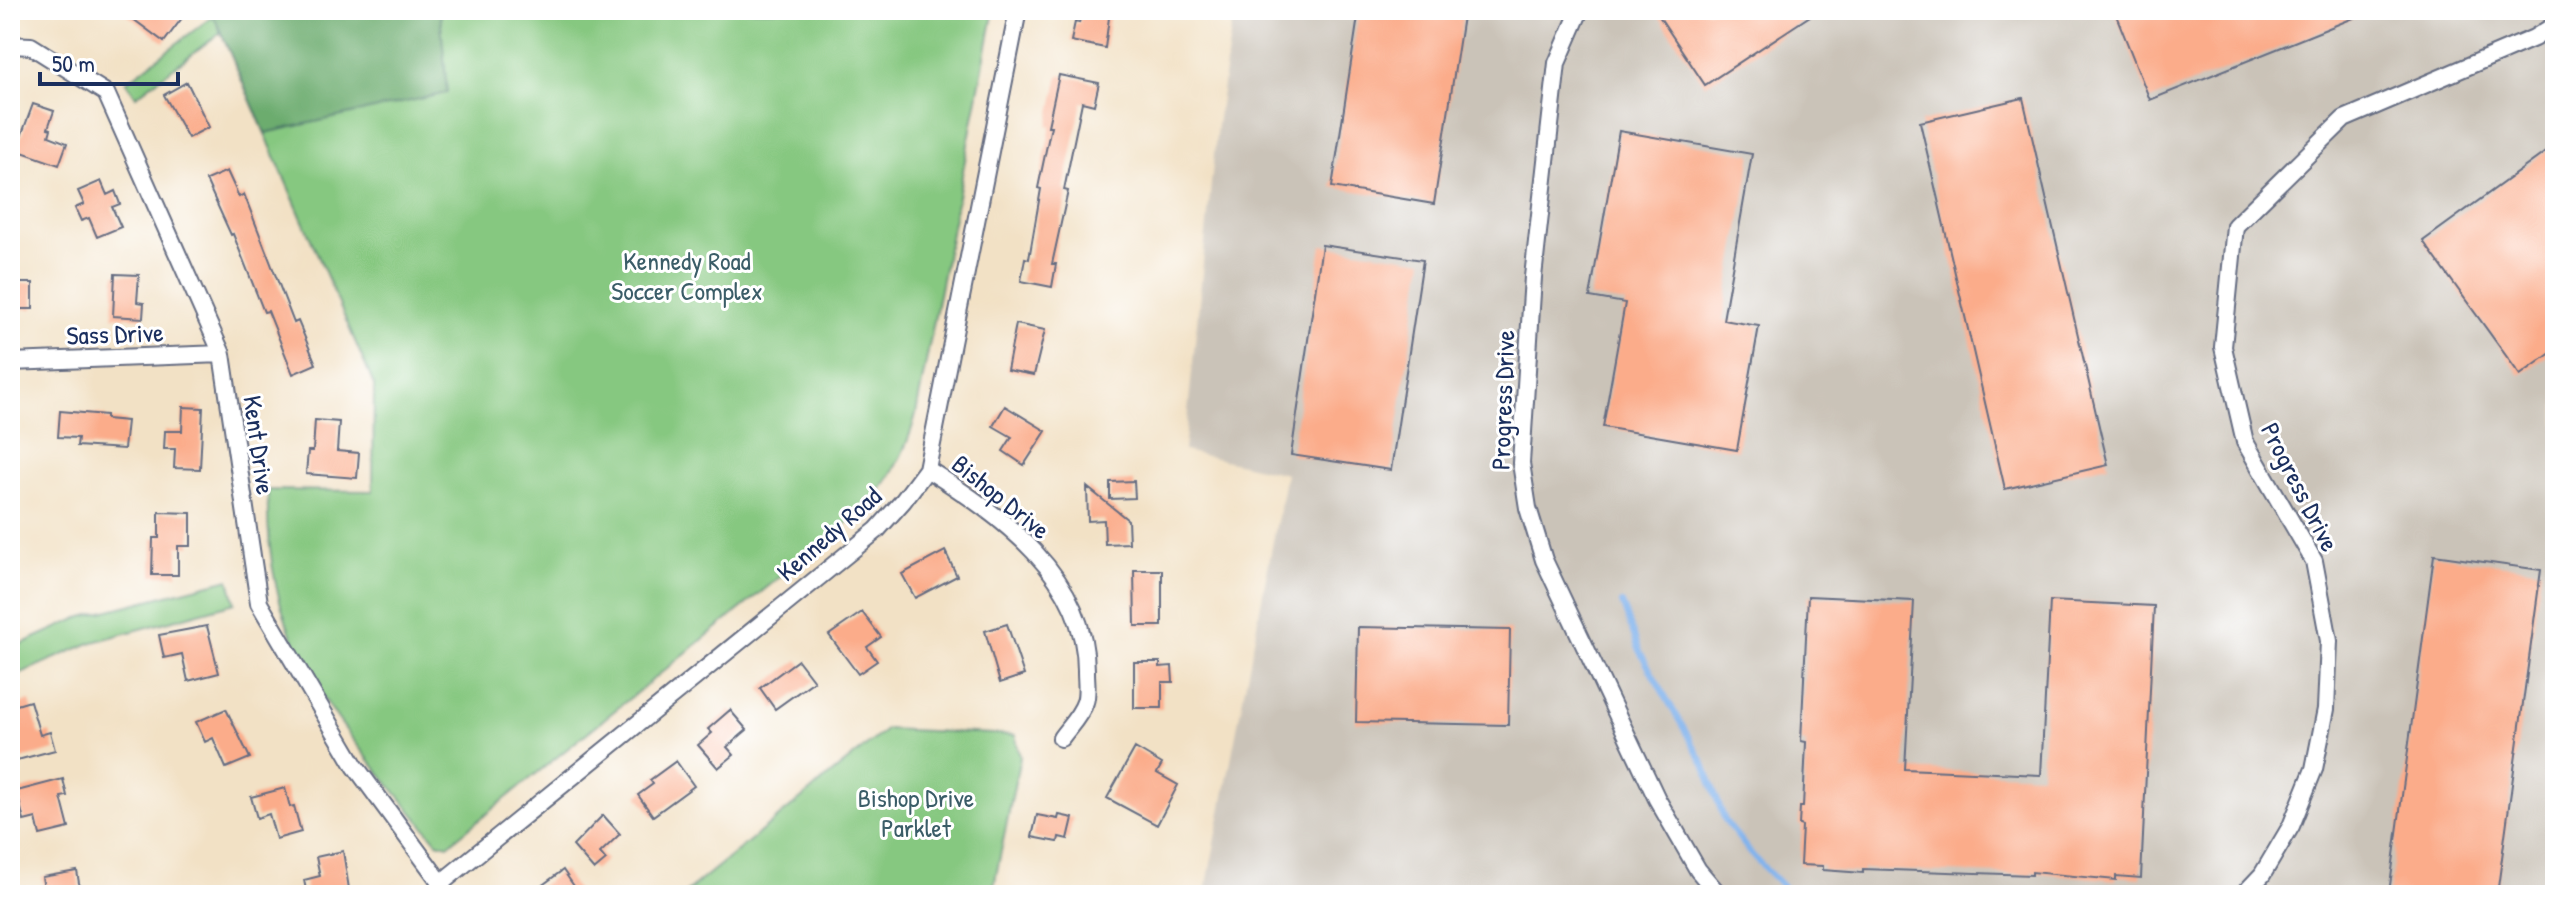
<svg xmlns="http://www.w3.org/2000/svg" width="2565" height="905" font-family="'Patrick Hand',sans-serif">
  <style>
    .industrial { fill: #cac3b8 }
    .green { fill: #86c880; stroke: #507c6f; stroke-width: 2 }
    .forest { fill: #6cac6e; stroke: #446e66; stroke-width: 2 }
    .lines { fill: none; stroke-linecap: round; stroke-linejoin: round }
    .stream { stroke: #81b3ed; stroke-width: 6 }
    .building { fill: #fbac8a }
    .minor-casing { stroke: #666d82; stroke-width: 20 }
    .minor { stroke: #fff; stroke-width: 16 }
    .labels { text-anchor: middle; stroke-width: 6; stroke-linejoin: round; paint-order: stroke }
    .park-label { font-size: 26px; fill: #3b5d68; stroke: #fff }
    .street-label { font-size: 26px; fill: #1b2f5e; stroke: #fff }
  </style>
  <rect width="100%" height="100%" fill="#fff"/>
  <filter id="ink" filterUnits="userSpaceOnUse"><feTurbulence type="fractalNoise" baseFrequency=".0125" numOctaves="2"/><feDisplacementMap in="SourceGraphic" scale="16" xChannelSelector="R" yChannelSelector="G"/><feConvolveMatrix kernelMatrix="1 2 1 2 8 2 1 2 1" color-interpolation-filters="sRGB"/></filter>
  <filter id="wash" filterUnits="userSpaceOnUse"><feTurbulence type="fractalNoise" baseFrequency=".006" numOctaves="4" result="noise"/><feDisplacementMap in="SourceGraphic" scale="32" xChannelSelector="R" yChannelSelector="G"/><feGaussianBlur stdDeviation="1.8" result="paint"/><feColorMatrix in="noise" values="0 0 0 0 0 0 0 0 0 0 0 0 0 0 0 0 0 1.4 0 .05"/><feComposite in="paint" operator="in"/></filter>
  <g filter="url(#wash)">
    <rect width="100%" height="100%" fill="#f2e1c5"/>
    <path class="industrial" d="M1234,10h1321v885h-1350l81,-421 -102,-23 33,-326z"/>
    <path class="green" d="M211,10h783l-78,404c-10,40 -28,71 -58,100l-410,331 -11,-3c-95,-116 -174,-189 -169,-352l105,1 1,-106 -153,-353 -85,64 -10,-14 87,-66z
      M229,579l6,24 -145,40 -80,35v-29l69,-31z
      M887,729l128,6 5,22 -27,134 20,4h-330z"/>
    <path class="forest" d="M211,10h229l7,83 -182,40z"/>
    <g class="lines">
      <path class="stream" d="M1622,603l18,49 64,112 21,57 28,35 38,39"/>
    </g>
    <g id="blocks">
      <path class="building" d="M121,10h67l-24,32z
        M1082,10h28l-5,38 -34,-7 4,-19 4,1z
        M1359,10h105l-30,194 -102,-17z
        M1655,10h164l-114,75z
        M2114,10h257v1l-221,89z
        M1059,75l40,8 -5,22 -12,-3 -18,88 4,1 -16,73h4l-4,23 -31,-6 4,-23 4,1 12,-70 -3,-1 13,-62h-3z
        M187,82l22,45 -21,11 -24,-43z
        M2023,98l85,367 -103,24 -85,-367z
        M33,104l21,7 -6,17 3,1 -2,7 18,7 -8,22 -43,-15z
        M1619,131l133,23 -29,166 36,6 -22,124 -134,-23 22,-124 -35,-6z
        M2555,145v205l-35,25 -97,-134z
        M227,171l12,26 5,-3 50,129 4,-2 18,43 -23,10 -25,-63 -4,1 -31,-78 -2,1 -25,-55z
        M101,181l6,14 8,-4 5,13 -8,3 9,20 -24,10 -8,-19 -8,3 -6,-13 9,-4 -6,-13z
        M1322,245l101,15 -32,210 -100,-15z
        M115,274l24,1 -2,27 7,1 -1,15 -30,-2z
        M10,283h23v26h-23z
        M1016,324l29,6 -11,45 -27,-5z
        M1005,406l41,25 -22,34 -21,-14 9,-14 -19,-11z
        M183,407l20,1 -3,61 -26,-1 1,-19h-11l1,-18h17z
        M60,411l46,4v4l21,2 -3,28 -47,-3 1,-8 -20,-1z
        M315,420l24,2 -2,29 22,2 -2,25 -51,-4 2,-23h5z
        M1134,481l1,17 -25,1v-17z
        M1087,487l41,33 1,23 -24,1 -1,-24 -16,1z
        M159,512l32,1v33h-13v29h-26l1,-37h6z
        M945,551l12,25 -42,22 -13,-24z
        M2434,555l107,15 -44,325 -108,-2z
        M1134,570h28v56h-27z
        M1808,596l106,5 -9,168 136,6 9,-174 104,5 -13,272 -25,-2v4l-84,-8v3l-169,-6v4l-40,-3v-4l-23,-1 2,-39 -3,-1 1,-18h3l3,-65 -5,-1z
        M862,612l19,25 -14,10 10,14 -19,13 -29,-39z
        M1007,624l17,51 -24,8 -15,-52z
        M207,626l12,47 -31,8 -6,-27 -18,4 -5,-23z
        M1358,627l152,3 -2,95 -152,-3z
        M798,660l16,21 -39,28 -15,-21z
        M1134,662h26v5l12,-1 1,16h-11v26h-28z
        M30,701l10,34 10,-3 5,18 -45,12v-55z
        M226,709l24,49 -24,10 -13,-30 -8,4 -9,-20z
        M730,710l17,20 -20,17 7,8 -16,13 -20,-23 14,-12 -4,-4z
        M1135,748l27,16 -5,9 21,12 -21,40 -50,-27z
        M676,761l18,25 -41,30 -15,-21 15,-11 -3,-4z
        M63,779l4,17 -6,1 8,31 -29,7 -4,-17 -12,3 -7,-30z
        M285,788l5,19 4,-1 7,26 -25,7 -7,-25 -12,4 -6,-21z
        M603,815l17,19 -20,19 6,7 -12,10 -21,-24z
        M1037,815l21,4 1,-4 14,3 -5,21 -9,-2 -1,5 -26,-5z
        M343,851l7,44h-43l-3,-15 16,-4 -4,-19z
        M563,870l17,25h-51z
        M77,871l4,24 -36,-1 -3,-17z"/>
    </g>
  </g>
  <g filter="url(#ink)">
    <use href="#blocks" fill-opacity="0" stroke="#666d82" stroke-width="2"/>
    <g class="lines">
      <g class="minor-casing">
        <path id="minor" d="M1580,10l-23,53 -24,214 -12,186 7,45 16,52 113,239 41,71 21,25
          M10,45l21,1 75,47 116,261 37,249 96,163 86,117
          M10,362l212,-8
          M927,469c73,46 160,107 159,203 0,9 2,22 -1,30 -4,13 -17,26 -24,36
          M433,895l8,-12 436,-353 26,-29 24,-32 91,-459
          M2243,895l19,-20 29,-49 23,-57 12,-60 3,-68 -15,-80 -69,-119 -22,-95 12,-121 109,-107 190,-81 21,-13"/>
      </g>
      <use href="#minor" class="minor"/>
    </g>
  </g>
  <g class="labels">
    <g class="park-label">
      <text x="687" y="270">Kennedy Road<tspan x="687" dy="30">Soccer Complex</tspan></text>
      <text x="916" y="807">Bishop Drive<tspan x="916" dy="30">Parklet</tspan></text>
    </g>
    <g class="street-label">
      <text transform="translate(115 334) rotate(-2)" y="9">Sass Drive</text>
      <text transform="translate(1503 400) rotate(-88)" y="9">Progress Drive</text>
      <text transform="translate(259 445) rotate(82)" y="9">Kent Drive</text>
      <text transform="translate(2300 487) rotate(63)" y="9">Progress Drive</text>
      <text transform="translate(1001 497) rotate(39)" y="9">Bishop Drive</text>
      <text transform="translate(829 534) rotate(-41)" y="9">Kennedy Road</text>
    </g>
  </g>
  <rect width="2565" height="905" fill="none" stroke="#fff" stroke-width="40"/>
  <path d="M40 72v12h138v-12" fill="none" stroke="#1b2f5e" stroke-width="4"/>
  <text x="52" y="72" font-size="24" fill="#1b2f5e" stroke="#ffffff" stroke-width="6" paint-order="stroke">50 m</text>
</svg>
